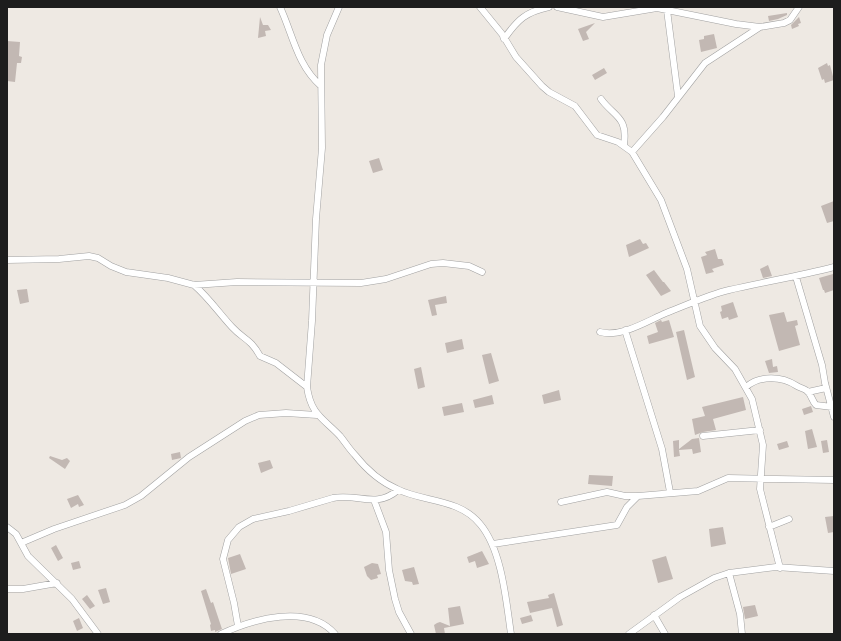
<svg xmlns="http://www.w3.org/2000/svg" width="841" height="641" font-family="Manrope,sans-serif">
  <style>
    .building { fill: #c2b8b3 }
    .lines { fill: none; stroke-linecap: round; stroke-linejoin: round }
    .minor-casing { stroke: #a1a1a1; stroke-width: 7 }
    .minor { stroke: #fff; stroke-width: 6 }
  </style>
  <rect width="100%" height="100%" fill="#eee9e3"/>
  <path class="building" d="M787,13v2l-9,4 -9,2 -1,-5z
    M260,17l3,8h5l3,5 -6,1 1,5 -8,2z
    M799,17l2,6 -3,1 1,2 -7,3 -1,-4z
    M595,23l-9,9 3,7 -6,2 -5,-12z
    M714,34l3,14 -16,4 -2,-12 5,-1v-3z
    M7,41l13,1 -1,14 3,1 -1,6h-4l-2,19 -8,-1z
    M827,63l1,3 2,-1 4,15 -9,3 -1,-4 -2,1 -4,-12z
    M604,68l3,5 -12,7 -3,-5z
    M379,158l4,12 -10,3 -4,-12z
    M834,201v20l-7,2 -6,-17z
    M640,239l3,5 3,-1 3,5 -20,9 -3,-12z
    M715,249l3,10h4l2,6 -12,4 2,3 -8,2 -5,-17 6,-2 -2,-3z
    M768,265l4,11 -9,2 -3,-9z
    M654,270l9,12h1l7,9 -10,5 -15,-21z
    M833,274l1,16 -9,3 -1,-3h-1l-4,-12z
    M27,289l2,13 -9,2 -3,-14z
    M446,296l1,7 -12,2 2,10 -5,1 -4,-16z
    M733,302l5,15 -9,3 -1,-3 -6,2 -2,-7 2,-1 -1,-5z
    M784,312l3,10 10,-2 1,5 -3,1 5,19 -21,6 -10,-36z
    M661,320l1,2 7,-2 5,17 -25,7 -2,-8 11,-4 -3,-9z
    M684,330l11,47 -8,3 -11,-48z
    M462,339l2,10 -17,4 -2,-10z
    M491,353l8,28 -10,3 -7,-29z
    M772,359l1,8 4,-1 1,6 -9,1 -4,-12z
    M421,367l4,20 -7,2 -4,-20z
    M559,390l2,10 -17,4 -2,-9z
    M492,395l2,9 -19,4 -2,-8z
    M743,397l3,13 -33,9 3,11 -13,2 -8,3 -3,-16 13,-3 -3,-9z
    M462,403l2,9 -20,4 -2,-9z
    M811,406l2,6 -9,3 -2,-6z
    M812,429l5,18 -9,2 -3,-18z
    M699,438l2,14 -8,2 -1,-5 -13,1 1,6 -6,1 -1,-16 6,-1v9l13,-10z
    M827,440l2,12 -6,1 -2,-12z
    M787,441l2,6 -10,3 -2,-6z
    M180,452l1,6 -9,2 -1,-6z
    M50,456l12,4 5,-2 3,3 -5,8 -16,-11z
    M270,460l3,8 -12,5 -3,-10z
    M589,475l24,1 -1,10 -24,-2z
    M78,495l6,10 -5,2 -1,-3 -7,4 -4,-9z
    M834,516v16l-6,1 -3,-16z
    M723,527l3,17 -15,3 -2,-18z
    M56,545l7,13 -5,3 -7,-13z
    M482,551l7,13 -12,4 -2,-7 -6,2 -2,-6z
    M240,554l6,15 -15,5 -3,-16z
    M666,556l7,23 -15,4 -6,-23z
    M79,561l2,7 -8,2 -2,-7z
    M372,563l6,1 3,10 -4,1 1,3 -7,2 -4,-4 -3,-9z
    M414,567l5,17 -6,1 -1,-3 -7,-1 -3,-11z
    M106,588l4,14 -7,2 -5,-14z
    M206,589l5,14 2,-1 9,27 -7,3v-2l-4,1 -1,-6 1,-1 -10,-33z
    M554,593l9,32 -6,2 -5,-19 -22,5 -3,-11 22,-4 -1,-3z
    M87,595l8,11 -5,3 -8,-10z
    M755,605l3,11 -13,3 -2,-12z
    M460,606l4,18 -20,4 1,6h-9l-2,-9 3,-2 3,-1 10,4 -2,-18z
    M531,615l2,6 -11,3 -2,-6z
    M79,618l4,10 -6,3 -4,-10z"/>
  <g class="lines">
    <g class="minor-casing">
      <path id="minor" d="M280,7c13,28 17,58 41,79
        M339,7l-12,28 -6,30 1,83 -6,71 -4,102 -5,66c4,28 16,31 33,49 5,6 9,13 15,19 11,14 26,27 42,34 25,13 62,9 83,35 22,26 26,76 31,110
        M480,7l22,27 14,23 26,29 7,6 26,14 22,29 21,7 14,10 29,48 26,69 13,57 15,22 20,21 17,30 11,46 -3,44 20,79
        M557,7l46,10 54,-9 79,16 24,3 24,-4 6,-3 9,-13
        M667,10l11,86
        M503,36l1,3c14,-20 22,-27 45,-32
        M601,99c13,18 27,17 23,46
        M632,152l31,-35 42,-54 55,-36
        M7,260l52,-1 30,-3 9,2 13,8 15,6 42,6 26,7 43,-3 124,1 25,-4 45,-15 12,-1 26,3 13,6
        M796,277l26,88 3,18 9,34
        M194,285c15,13 25,28 38,42 12,13 18,11 28,29l16,7 31,24
        M625,330l37,119 8,43
        M600,332c21,6 47,-11 66,-19 21,-8 42,-18 63,-23 35,-8 70,-14 105,-23
        M746,387c14,-12 36,-11 51,-1 3,2 9,3 11,6 4,4 4,9 8,13l16,2
        M808,392l18,-4
        M703,436l57,-6
        M374,500l12,32 3,38 6,29 4,13 12,22
        M561,502l46,-10 18,4h13l60,-5 30,-13 106,2
        M7,527l9,7 12,22 44,43 26,35
        M769,527l20,-8
        M21,543l33,-14 71,-24 16,-9 48,-39 56,-36 14,-6 27,-2 31,2
        M493,544l124,-19 10,-18 11,-11
        M729,573l11,41 2,20
        M7,589h16l34,-6
        M654,615l11,19
        M238,626l-4,-23 -11,-44 5,-19 11,-13 14,-8 36,-8 44,-13c24,-5 43,11 65,-8
        M221,634c32,-15 87,-31 114,0
        M629,634l51,-37 34,-19 15,-5 47,-6 58,4"/>
    </g>
    <use href="#minor" class="minor"/>
  </g>
  <rect width="841" height="641" fill="none" stroke="#1d1d1d" stroke-width="16"/>
</svg>
